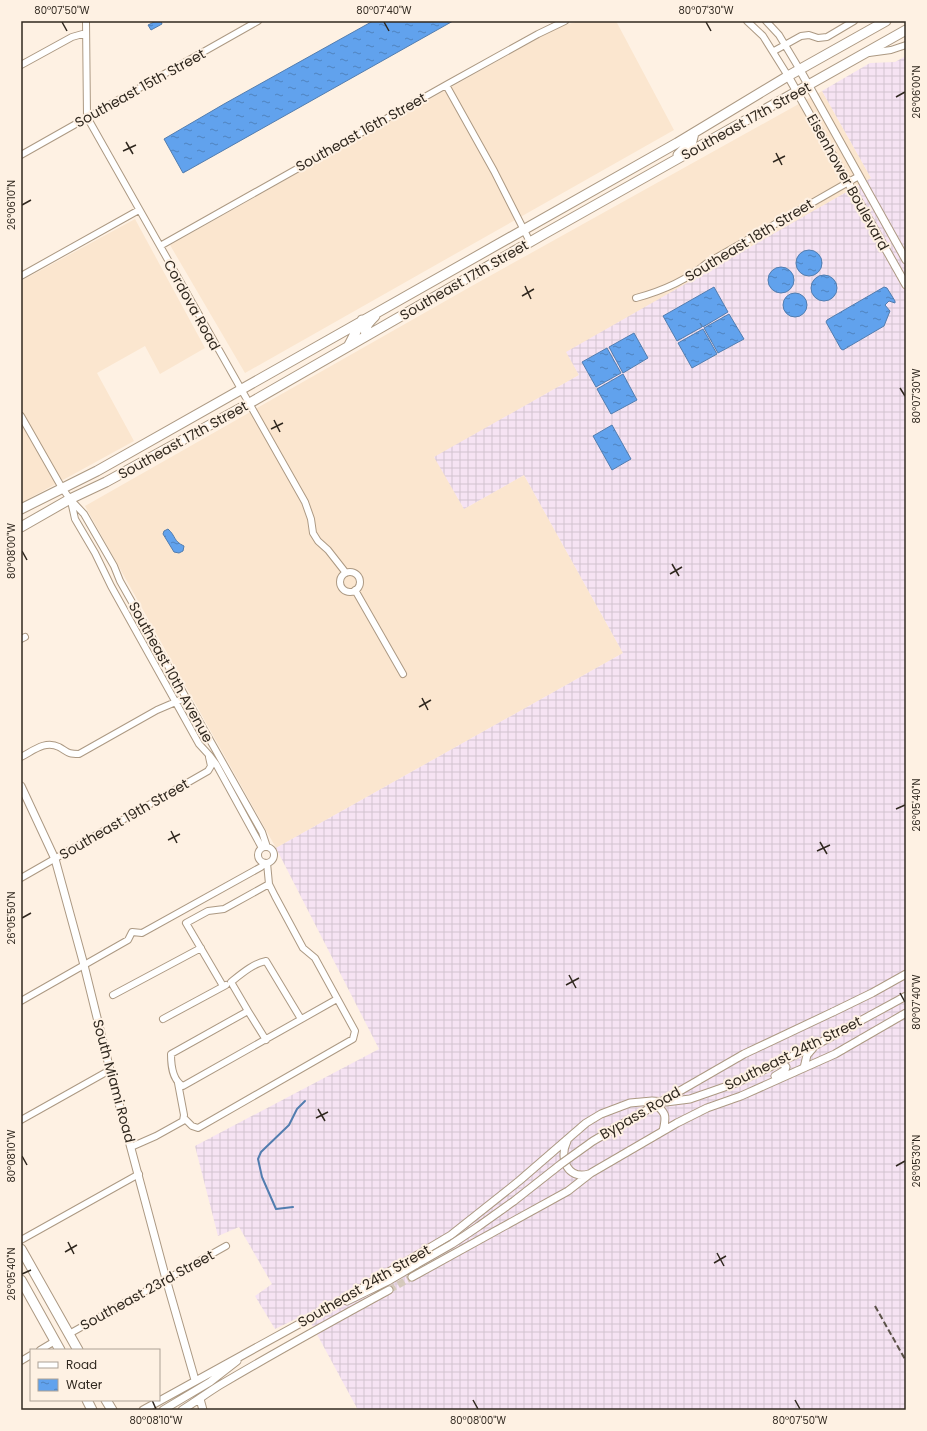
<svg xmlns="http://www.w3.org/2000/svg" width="927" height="1431" font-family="Poppins,sans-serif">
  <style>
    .built { fill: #fbe6cf }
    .industrial { fill: url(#industrial-grid) }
    .water { fill: url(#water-ripples); stroke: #527daf }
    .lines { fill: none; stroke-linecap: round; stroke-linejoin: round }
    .stream { stroke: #527daf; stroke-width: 2 }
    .tertiary-tunnel { stroke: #d5c9bc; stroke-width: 7; stroke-dasharray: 7 3.5; stroke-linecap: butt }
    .minor-casing { stroke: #ac9983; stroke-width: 8 }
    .tertiary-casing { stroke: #ac9983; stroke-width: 9 }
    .primary-casing { stroke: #ac9983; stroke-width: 11 }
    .minor { stroke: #fff; stroke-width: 6 }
    .tertiary { stroke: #fff; stroke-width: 7 }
    .primary { stroke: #fff; stroke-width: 9 }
    .rail { stroke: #5b5248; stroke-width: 2; stroke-dasharray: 6 3; stroke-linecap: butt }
    .tertiary-bridge-casing { stroke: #ac9983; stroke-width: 9; stroke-linecap: butt }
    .tertiary-bridge { stroke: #fff; stroke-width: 7 }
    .ticks { fill: none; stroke: #30281f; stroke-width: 1.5 }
    .labels { text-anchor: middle; stroke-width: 4; stroke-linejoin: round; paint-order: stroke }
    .street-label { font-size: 14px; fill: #30281f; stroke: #fef1e3 }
    .neatline { fill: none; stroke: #30281f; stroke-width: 1.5 }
    .ticks-label { font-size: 10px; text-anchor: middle; fill: #30281f }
  </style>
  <defs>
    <pattern id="industrial-grid" width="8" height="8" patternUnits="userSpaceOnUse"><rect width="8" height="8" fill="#f6e3f3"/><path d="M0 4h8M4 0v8" fill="none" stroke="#d3c3d0"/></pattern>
    <pattern id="water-ripples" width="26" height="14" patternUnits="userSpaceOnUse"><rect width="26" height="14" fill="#61a2ed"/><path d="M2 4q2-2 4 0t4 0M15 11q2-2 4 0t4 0" fill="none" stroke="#5084bf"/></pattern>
  </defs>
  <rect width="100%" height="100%" fill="#fef1e3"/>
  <path class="built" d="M579,21h37l58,109 -429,243 -75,-128 388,-218z
    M822,91l49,87 -304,174 12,23 -144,82 29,52 60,-34 99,178 -347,195 -191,-342 385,-219z
    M135,219l70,129 -45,26 -15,-28 -48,27 37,68 -113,62v-222z"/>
  <path class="industrial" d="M906,56v1354h-548l-52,-96 -31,15 -20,-33 17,-12 -33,-57 -21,9 -23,-90 184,-97 -103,-201 347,-195 -99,-178 -60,34 -30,-52 145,-82 -13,-23 305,-174 -49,-87 48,-28 25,-1z"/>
  <path class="water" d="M156,21h5l1,3 -11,6 -3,-5z
    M373,21h80l-270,152 -19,-34 60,-35z
    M796 263a13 13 0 1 1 26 0a13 13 0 1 1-26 0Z
    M768 280a13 13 0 1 1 26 0a13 13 0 1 1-26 0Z
    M811 288a13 13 0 1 1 26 0a13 13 0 1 1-26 0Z
    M714,287l14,25 -25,15 -3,-4 2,4 -25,14 -14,-25z
    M884,287l3,1 8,13v2l-6,-2 -4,4 5,6 -6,15 -41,24 -2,-1 -15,-27 1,-2z
    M783 305a12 12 0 1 1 24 0a12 12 0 1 1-24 0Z
    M729,314l15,25 -26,14 -14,-25z
    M703,329l14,25 -25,14 -14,-25z
    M634,333l14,25 -25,15 -14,-26z
    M607,348l14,25 -25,14 -14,-25z
    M623,374l14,26 -26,14 -14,-25z
    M612,425l19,34 -19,11 -19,-34z
    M168,529c8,7 5,12 16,17l-1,5 -4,2 -5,-1 -11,-18 1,-3z"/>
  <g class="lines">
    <path class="stream" d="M293,1207l-17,2 -14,-32 -4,-18 3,-7 28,-27 8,-16 8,-8"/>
    <path class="tertiary-tunnel" d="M389,1290l23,-13"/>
    <g class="minor-casing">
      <path id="minor" d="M86,21l1,96 218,385 6,17 2,14 5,8 10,9 18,23
        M747,21l16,15 25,40
        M766,21l13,14 21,35
        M774,51l27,-15 8,-1 9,3 9,-1 27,-16
        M869,53l22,-3 15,-5
        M21,65l51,-28 14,-4
        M446,85l48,86 36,71
        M21,155l237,-134
        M160,246l286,-161 92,-51 27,-13
        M21,276l118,-66
        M636,298c26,-7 51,-18 71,-35l152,-87
        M21,416l41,72 8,11 14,15 30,52 6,15 142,251 5,15
        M71,501l4,18 20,34 16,33 88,158 11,12 6,8 46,84
        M340 582a10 10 0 1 1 20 0a10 10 0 1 1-20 0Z
        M355,590l48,84
        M21,639l4,-2
        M21,757c12,-6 24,-17 38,-10 9,5 8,7 20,7l78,-44 28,-12
        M258 855a8 8 0 1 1 16 0a8 8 0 1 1-16 0Z
        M21,878l187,-107 3,-5 -2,-9
        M223,986l-37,-63 22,-12 16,-2 45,-25
        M113,995l88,-47
        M21,1001l107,-61 4,-8 10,1 119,-66 4,-4
        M248,1011l18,29
        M163,1019l63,-34
        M301,1019l-35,-58c-12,2 -25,13 -35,21l17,29 -77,43c0,11 1,26 12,32l154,-87
        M184,1118l8,8 6,2 155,-89 2,-8 -40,-73 -12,-10 -28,-52 -6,-12 -2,-21
        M21,1120l89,-50
        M131,1147l25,-11 27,-15 1,-6 -6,-32
        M21,1240l118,-66
        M69,1334l157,-88
        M40,1350l15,-9
        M21,1361l10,-6"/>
    </g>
    <g class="tertiary-casing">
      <path id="tertiary" d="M800,70l106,190
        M788,76l118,209
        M21,786l34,73 29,106 26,105 56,209 29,101
        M833,1012l39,-19 34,-19
        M804,1068l3,-13 6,-7
        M775,1076l10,-6 1,-3 -3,-3 -4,-1
        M652,1102c14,10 15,13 11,29
        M567,1141c-8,17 0,39 22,33
        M412,1277l156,-86 23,-18 86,-50 30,-15 34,-12 94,-42 71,-41
        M347,1301l43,-21 27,-16
        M200,1399l3,11
        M143,1410l187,-103 121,-72 68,-54 67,-58 15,-9 29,-11 22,-2 14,1 24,-3 46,-16 80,-38 90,-49
        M163,1410l47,-28 27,-21
        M182,1410c13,-8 25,-17 38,-25 56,-33 112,-64 169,-95"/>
    </g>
    <g class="primary-casing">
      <path id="primary" d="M678,155l14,-14 2,-8
        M366,336c-2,-9 2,-13 9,-20
        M349,345l13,-25
        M21,509l76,-38 580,-328 111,-67 98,-55
        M21,527l49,-28 36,-17 142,-78 296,-170 362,-204
        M21,1249l57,101
        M21,1280l39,70
        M87,1400l5,10
        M106,1400l6,10"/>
    </g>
    <use href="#minor" class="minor"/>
    <use href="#tertiary" class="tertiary"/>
    <use href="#primary" class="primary"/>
    <path class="rail" d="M875,1306l31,55"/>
    <g class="tertiary-bridge-casing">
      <path id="tertiary-bridge" d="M417,1264l35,-20 27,-18 35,-25 47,-37 32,-23 151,-87 89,-42"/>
    </g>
    <use href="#tertiary-bridge" class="tertiary-bridge"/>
  </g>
  <path class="ticks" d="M62,22l5,9M384,22l5,9M706,22l5,9M896,97l9,-5M126,142l7,12M123,151l13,-6M776,153l6,12M773,162l12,-6M22,205l9,-5M525,286l6,13M522,296l12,-7M900,388l5,8M274,420l6,12M271,429l12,-6M22,551l5,9M672,564l7,12M670,574l12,-7M422,698l6,12M419,707l12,-7M896,809l9,-4M171,831l6,12M168,840l12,-6M820,842l7,12M817,851l13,-6M22,918l9,-5M569,975l7,13M566,985l13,-7M900,993l5,9M318,1109l7,12M316,1118l12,-6M22,1156l5,9M896,1166l9,-5M68,1242l6,12M65,1252l12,-7M717,1253l7,13M714,1263l12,-7M22,1274l9,-4M152,1400l4,9M473,1400l5,9M795,1400l5,9"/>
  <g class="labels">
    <g class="street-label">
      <text transform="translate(140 88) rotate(-29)" y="5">Southeast 15th Street</text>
      <text transform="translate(746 121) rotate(-29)" y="5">Southeast 17th Street</text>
      <text transform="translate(361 132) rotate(-29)" y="5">Southeast 16th Street</text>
      <text transform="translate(848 182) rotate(61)" y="5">Eisenhower Boulevard</text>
      <text transform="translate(749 240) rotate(-31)" y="5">Southeast 18th Street</text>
      <text transform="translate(464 280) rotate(-30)" y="5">Southeast 17th Street</text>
      <text transform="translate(192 305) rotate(61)" y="5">Cordova Road</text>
      <text transform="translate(183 440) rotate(-29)" y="5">Southeast 17th Street</text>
      <text transform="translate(171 672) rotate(61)" y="5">Southeast 10th Avenue</text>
      <text transform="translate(124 819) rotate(-30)" y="5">Southeast 19th Street</text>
      <text transform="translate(793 1053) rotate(-26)" y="5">Southeast 24th Street</text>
      <text transform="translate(114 1081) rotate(75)" y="5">South Miami Road</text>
      <text transform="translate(640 1113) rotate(-30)" y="5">Bypass Road</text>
      <text transform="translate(364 1286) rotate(-30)" y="5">Southeast 24th Street</text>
      <text transform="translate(147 1290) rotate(-29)" y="5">Southeast 23rd Street</text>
    </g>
  </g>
  <rect width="927" height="1431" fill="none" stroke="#fef1e3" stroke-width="44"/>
  <rect x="30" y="1349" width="130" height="52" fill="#fef1e3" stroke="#aca195"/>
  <rect x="38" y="1362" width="20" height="6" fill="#ffffff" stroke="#aca195"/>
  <text x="66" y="1369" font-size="12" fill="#30281f">Road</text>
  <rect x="38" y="1379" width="20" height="12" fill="url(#water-ripples)" stroke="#aca195"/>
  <text x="66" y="1389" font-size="12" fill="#30281f">Water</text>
  <rect x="22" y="22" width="883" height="1387" class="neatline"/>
  <g class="ticks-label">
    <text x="62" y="14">80°07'50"W</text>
    <text x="384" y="14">80°07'40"W</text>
    <text x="706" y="14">80°07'30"W</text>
    <text transform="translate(916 92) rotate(-90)" y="4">26°06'00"N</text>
    <text transform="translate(11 205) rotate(-90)" y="4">26°06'10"N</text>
    <text transform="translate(916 396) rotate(-90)" y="4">80°07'30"W</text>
    <text transform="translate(11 551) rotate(-90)" y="4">80°08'00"W</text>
    <text transform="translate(916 805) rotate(-90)" y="4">26°05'40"N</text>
    <text transform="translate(11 918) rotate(-90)" y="4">26°05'50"N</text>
    <text transform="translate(916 1002) rotate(-90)" y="4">80°07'40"W</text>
    <text transform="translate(11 1156) rotate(-90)" y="4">80°08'10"W</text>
    <text transform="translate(916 1161) rotate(-90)" y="4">26°05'30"N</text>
    <text transform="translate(11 1274) rotate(-90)" y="4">26°05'40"N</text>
    <text x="156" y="1424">80°08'10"W</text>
    <text x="478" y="1424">80°08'00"W</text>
    <text x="800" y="1424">80°07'50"W</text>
  </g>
</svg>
